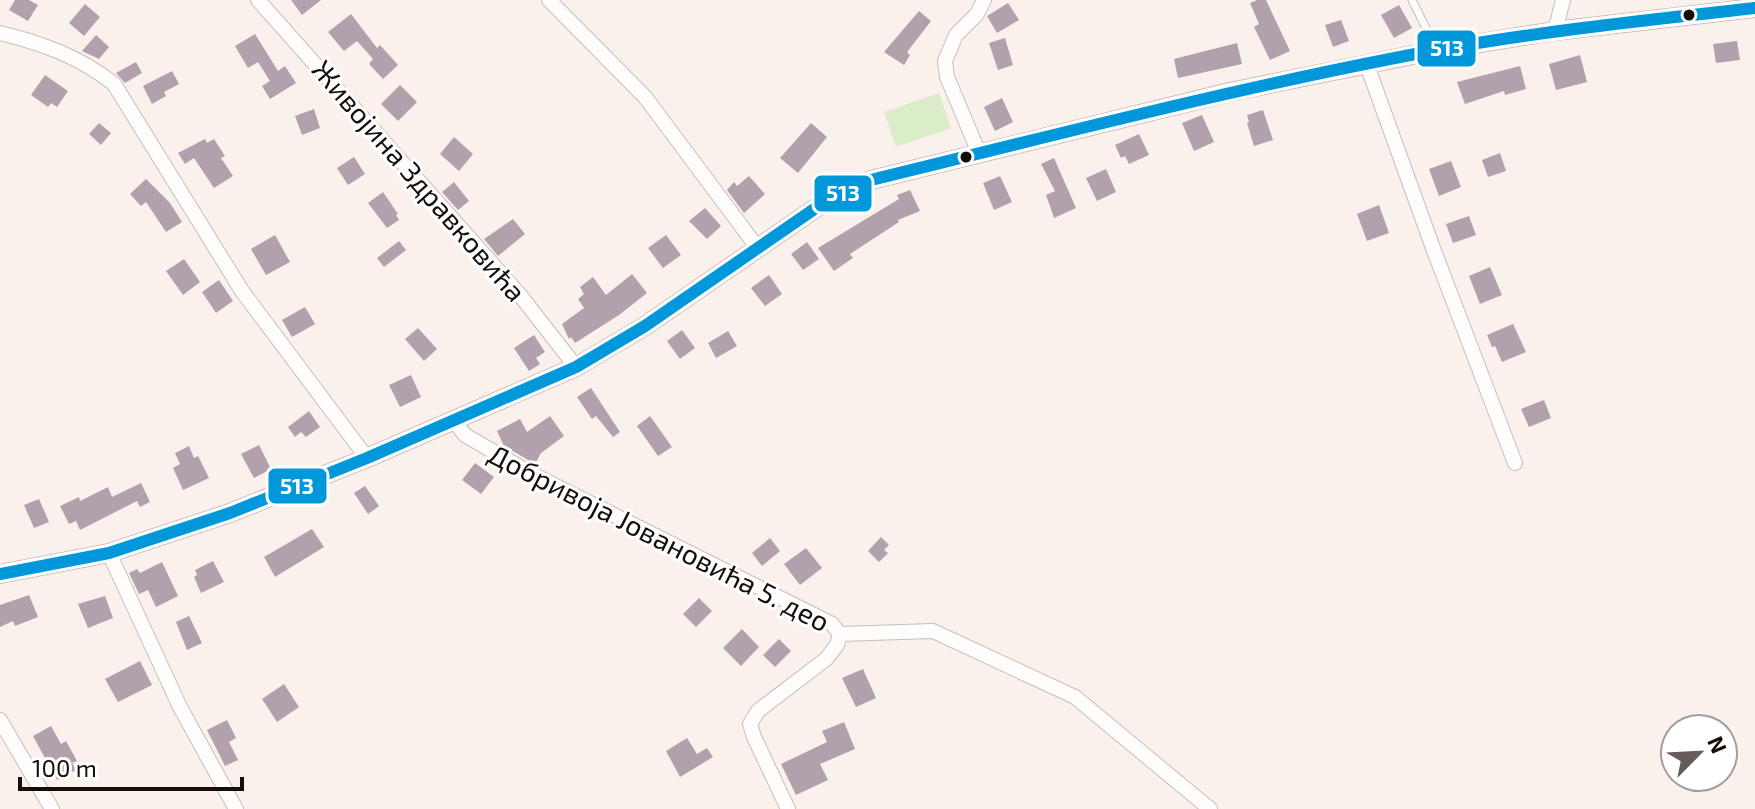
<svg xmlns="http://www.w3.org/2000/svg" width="1755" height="809" font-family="'Exo 2',sans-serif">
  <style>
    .green { fill: #dbecc8 }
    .building { fill: #b1a1ad }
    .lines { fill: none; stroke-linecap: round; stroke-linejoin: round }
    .service-casing { stroke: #c6beba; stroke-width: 9 }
    .minor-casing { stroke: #c6beba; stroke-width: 16 }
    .tertiary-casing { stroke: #c6beba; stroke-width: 20 }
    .service { stroke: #fefdfc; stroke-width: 7 }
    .minor { stroke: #fefdfc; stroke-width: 14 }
    .tertiary { stroke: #fefdfc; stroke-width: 18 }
    .bus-1-casing { stroke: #fff; stroke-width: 18 }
    .bus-1 { stroke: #0098da; stroke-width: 12 }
    .bus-dot { fill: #150e09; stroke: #fff; stroke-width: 3 }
    .labels { text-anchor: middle; stroke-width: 6; stroke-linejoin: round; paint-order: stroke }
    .street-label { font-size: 28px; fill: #150e09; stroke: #fff }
    .line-badge { stroke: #fff; stroke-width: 3 }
    .badge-label { font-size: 22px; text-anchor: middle; font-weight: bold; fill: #fff }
  </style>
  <rect width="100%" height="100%" fill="#faf1ed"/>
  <path class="green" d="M939,93l12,35 -55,19 -12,-35z"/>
  <path class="building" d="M15,0h14l9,5 -10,16 -19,-11z
    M291,0h30l-19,15z
    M1257,0h9l24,51 -20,9 -16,-33 5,-3 -9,-21z
    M1008,3l11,17 -22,13 -10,-17z
    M85,4l15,13 -16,19 -15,-13z
    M1399,5l13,23 -18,10 -13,-23z
    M919,11l12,10 -24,31 3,3 -6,10 -20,-13z
    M351,14l26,34 3,-3 18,20 -15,14 -14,-15 4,-5 -16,-18 -13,10 -16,-19z
    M1341,20l8,21 -16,6 -8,-22z
    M255,34l23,37 7,-5 11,17 -26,16 -8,-13 8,-5 -12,-19 -10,6 -13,-22z
    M96,35l13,12 -10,12 -17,-8z
    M1005,38l8,27 -15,5 -9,-27z
    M1737,41l3,19 -24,3 -3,-19z
    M1237,43l5,21 -64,14 -4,-19z
    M1580,55l7,27 -31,8 -7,-26z
    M136,62l6,11 -17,10 -9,-10z
    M1520,66l6,23 -21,6 -1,-4 -39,13 -8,-22z
    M172,71l7,13 -15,8 2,4 -14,8 -9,-18z
    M45,75l23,16 -11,16 -6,-4 -3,4 -17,-12z
    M400,85l17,17 -19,19 -17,-17z
    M1002,98l11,24 -18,9 -11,-24z
    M314,109l6,19 -18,7 -7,-19z
    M1263,110l10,30 -19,6 -7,-23 2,-1 -2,-7z
    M1202,115l12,27 -20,9 -12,-28z
    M99,123l12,10 -10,12 -12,-11z
    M811,123l16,14 -29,36 -18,-15z
    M1139,134l10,21 -20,9 -4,-8 -4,2 -6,-13z
    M454,137l19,17 -14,17 -19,-17z
    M205,139l2,4 7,-4 11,17 -4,2 12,18 -19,12 -20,-30 -9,6 -7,-11z
    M1500,153l6,18 -18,6 -6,-17z
    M354,157l11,17 -17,11 -11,-17z
    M1054,158l22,50 -22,10 -8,-23 9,-4 -14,-27z
    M1451,161l10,26 -22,9 -10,-27z
    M1106,169l10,23 -19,9 -11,-23z
    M749,176l16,18 -21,19 -17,-23 7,-8 3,4z
    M1000,176l12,26 -18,8 -11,-27z
    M146,179l24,24 12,19 -16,10 -20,-30 -5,4 -11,-12z
    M454,182l15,19 -11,9 -16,-18z
    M910,190l10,21 -22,9 1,2 -49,32 3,4 -19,13 -16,-23 81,-49 -2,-4z
    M383,192l15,22 -2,1 3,5 -12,8 -19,-25z
    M1379,205l10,28 -22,8 -10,-27z
    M705,208l16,18 -14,13 -18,-18z
    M1469,216l7,19 -23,8 -7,-19z
    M513,219l12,15 -27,22 -14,-17z
    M275,235l15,27 -24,13 -15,-26z
    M666,235l15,20 -18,13 -15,-20z
    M399,241l7,9 -22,17 -7,-9z
    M807,242l12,17 -16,11 -12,-16z
    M184,259l16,23 -17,13 -17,-24z
    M1490,267l12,28 -22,9 -11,-28z
    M632,274l15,19 -28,22 -44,28 -4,-6 -2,2 -7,-15 22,-16 -6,-9 6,-5 -4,-7 13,-10 13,18z
    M769,275l13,19 -17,12 -14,-18z
    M219,280l14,21 -17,12 -14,-21z
    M305,307l10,17 -23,13 -10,-17z
    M1513,324l13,28 -24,10 -7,-16 -3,1 -5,-12z
    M418,328l19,21 -13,12 -19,-22z
    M682,330l13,18 -15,11 -13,-18z
    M728,331l9,15 -21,12 -8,-15z
    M534,335l11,17 -9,6 4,6 -11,7 -15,-23z
    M411,375l10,22 -21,10 -11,-22z
    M591,388l29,44 -7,5 -17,-21 -4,3 -15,-22z
    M1544,400l7,18 -22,9 -8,-18z
    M309,411l11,16 -14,10 -5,-5 -6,5 -7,-10z
    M550,416l14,20 -23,17 -6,11 -31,-18 -7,-15 23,-12 7,13z
    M650,416l22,31 -14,9 -21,-30z
    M259,445l12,24 -17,9 -13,-24z
    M189,446l5,12 4,-2 11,22 -26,12 -10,-22 7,-4 -5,-11z
    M475,463l19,14 -13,17 -19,-14z
    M141,483l9,19 -10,5 -3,-6 -57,29 -4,-9 -7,3 -9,-18 19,-9 1,4 28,-14 4,10z
    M365,486l14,20 -11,8 -14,-21z
    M39,499l10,23 -15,6 -10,-23z
    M312,529l12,18 -49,30 -11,-20z
    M881,537l8,8 -5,5 4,3 -9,9 -11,-11z
    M770,538l10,13 -18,15 -10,-13z
    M806,548l16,20 -22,17 -16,-21z
    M213,561l11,21 -23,11 -7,-16 3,-2 -2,-5z
    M162,562l16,34 -22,11 -8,-17 -9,4 -10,-21 8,-4 3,4z
    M29,595l9,22 -23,9 -2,-5 -13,6v-22z
    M105,596l8,22 -25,10 -10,-24z
    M699,598l13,13 -16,16 -13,-13z
    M189,616l13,27 -15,7 -11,-28z
    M742,629l17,18 -18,19 -18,-18z
    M779,639l12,12 -16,16 -12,-12z
    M140,661l12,24 -34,17 -13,-23z
    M863,669l13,29 -20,9 -14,-29z
    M284,684l15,23 -22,15 -15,-23z
    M227,720l9,18 -7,4 9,18 -13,6 -18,-36z
    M844,722l11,27 -35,15 8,16 -32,15 -15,-31 46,-22 -5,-11z
    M51,726l10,18 5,-3 11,20 -5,2 4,7 -19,10 -24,-44z
    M687,738l10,16 10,-6 6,9 -33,20 -14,-26z"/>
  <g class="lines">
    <g class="service-casing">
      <path id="service" d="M1412,0l24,48"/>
    </g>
    <g class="minor-casing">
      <path id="minor" d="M258,0l262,295 56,72
        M549,0l96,97 112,150
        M1555,31l8,-31
        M0,33c42,10 80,24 114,51l128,207 125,167
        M1367,65l66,183 82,215
        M979,153l-32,-76 -2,-16 11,-26 21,-21 7,-14
        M454,421l11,14 65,38 302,151 8,10
        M109,553l71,154 56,102
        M840,634l93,-3 142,66 135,112
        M0,720l52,89
        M788,809l-34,-72 -4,-13 8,-13 68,-52 11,-14 3,-11"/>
    </g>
    <g class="tertiary-casing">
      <path id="tertiary" d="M0,574l109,-21 121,-40 137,-55 209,-91 69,-41 178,-123 48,-23 359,-88 207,-42 118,-19 200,-23"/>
    </g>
    <use href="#service" class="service"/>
    <use href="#minor" class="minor"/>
    <use href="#tertiary" class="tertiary"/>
    <g class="bus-1-casing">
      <path id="bus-1" d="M0,574l109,-21 121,-40 137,-55 209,-91 69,-41 178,-123 48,-23c188,-46 376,-95 566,-130 105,-19 212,-30 318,-42"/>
    </g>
    <use href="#bus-1" class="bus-1"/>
  </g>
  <g class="bus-dot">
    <circle cx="1689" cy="15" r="7"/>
    <circle cx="966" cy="157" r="7"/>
  </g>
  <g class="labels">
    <g class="street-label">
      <text transform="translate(419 181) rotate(49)" y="10">Живојина Здравковића</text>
      <text transform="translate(659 538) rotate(27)" y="10">Добривоја Јовановића 5. део</text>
    </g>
  </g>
  <g class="line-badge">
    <rect x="1416" y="29" width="61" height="39" rx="8" fill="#0098da"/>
    <rect x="813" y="174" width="60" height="39" rx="8" fill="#0098da"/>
    <rect x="267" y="467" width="61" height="38" rx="8" fill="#0098da"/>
  </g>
  <g class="badge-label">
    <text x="1447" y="56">513</text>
    <text x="843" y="201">513</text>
    <text x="297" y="494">513</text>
  </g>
  <g transform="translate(1699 753) rotate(66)"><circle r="38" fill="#ffffff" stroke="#a19f9d" stroke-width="2"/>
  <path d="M0-6L14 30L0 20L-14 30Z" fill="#655d59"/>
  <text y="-12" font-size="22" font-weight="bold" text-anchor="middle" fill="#150e09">N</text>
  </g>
  <path d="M20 777v12h222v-12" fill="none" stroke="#150e09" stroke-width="4"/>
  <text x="32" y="777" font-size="24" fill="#150e09" stroke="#ffffff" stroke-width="6" paint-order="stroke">100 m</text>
</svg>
